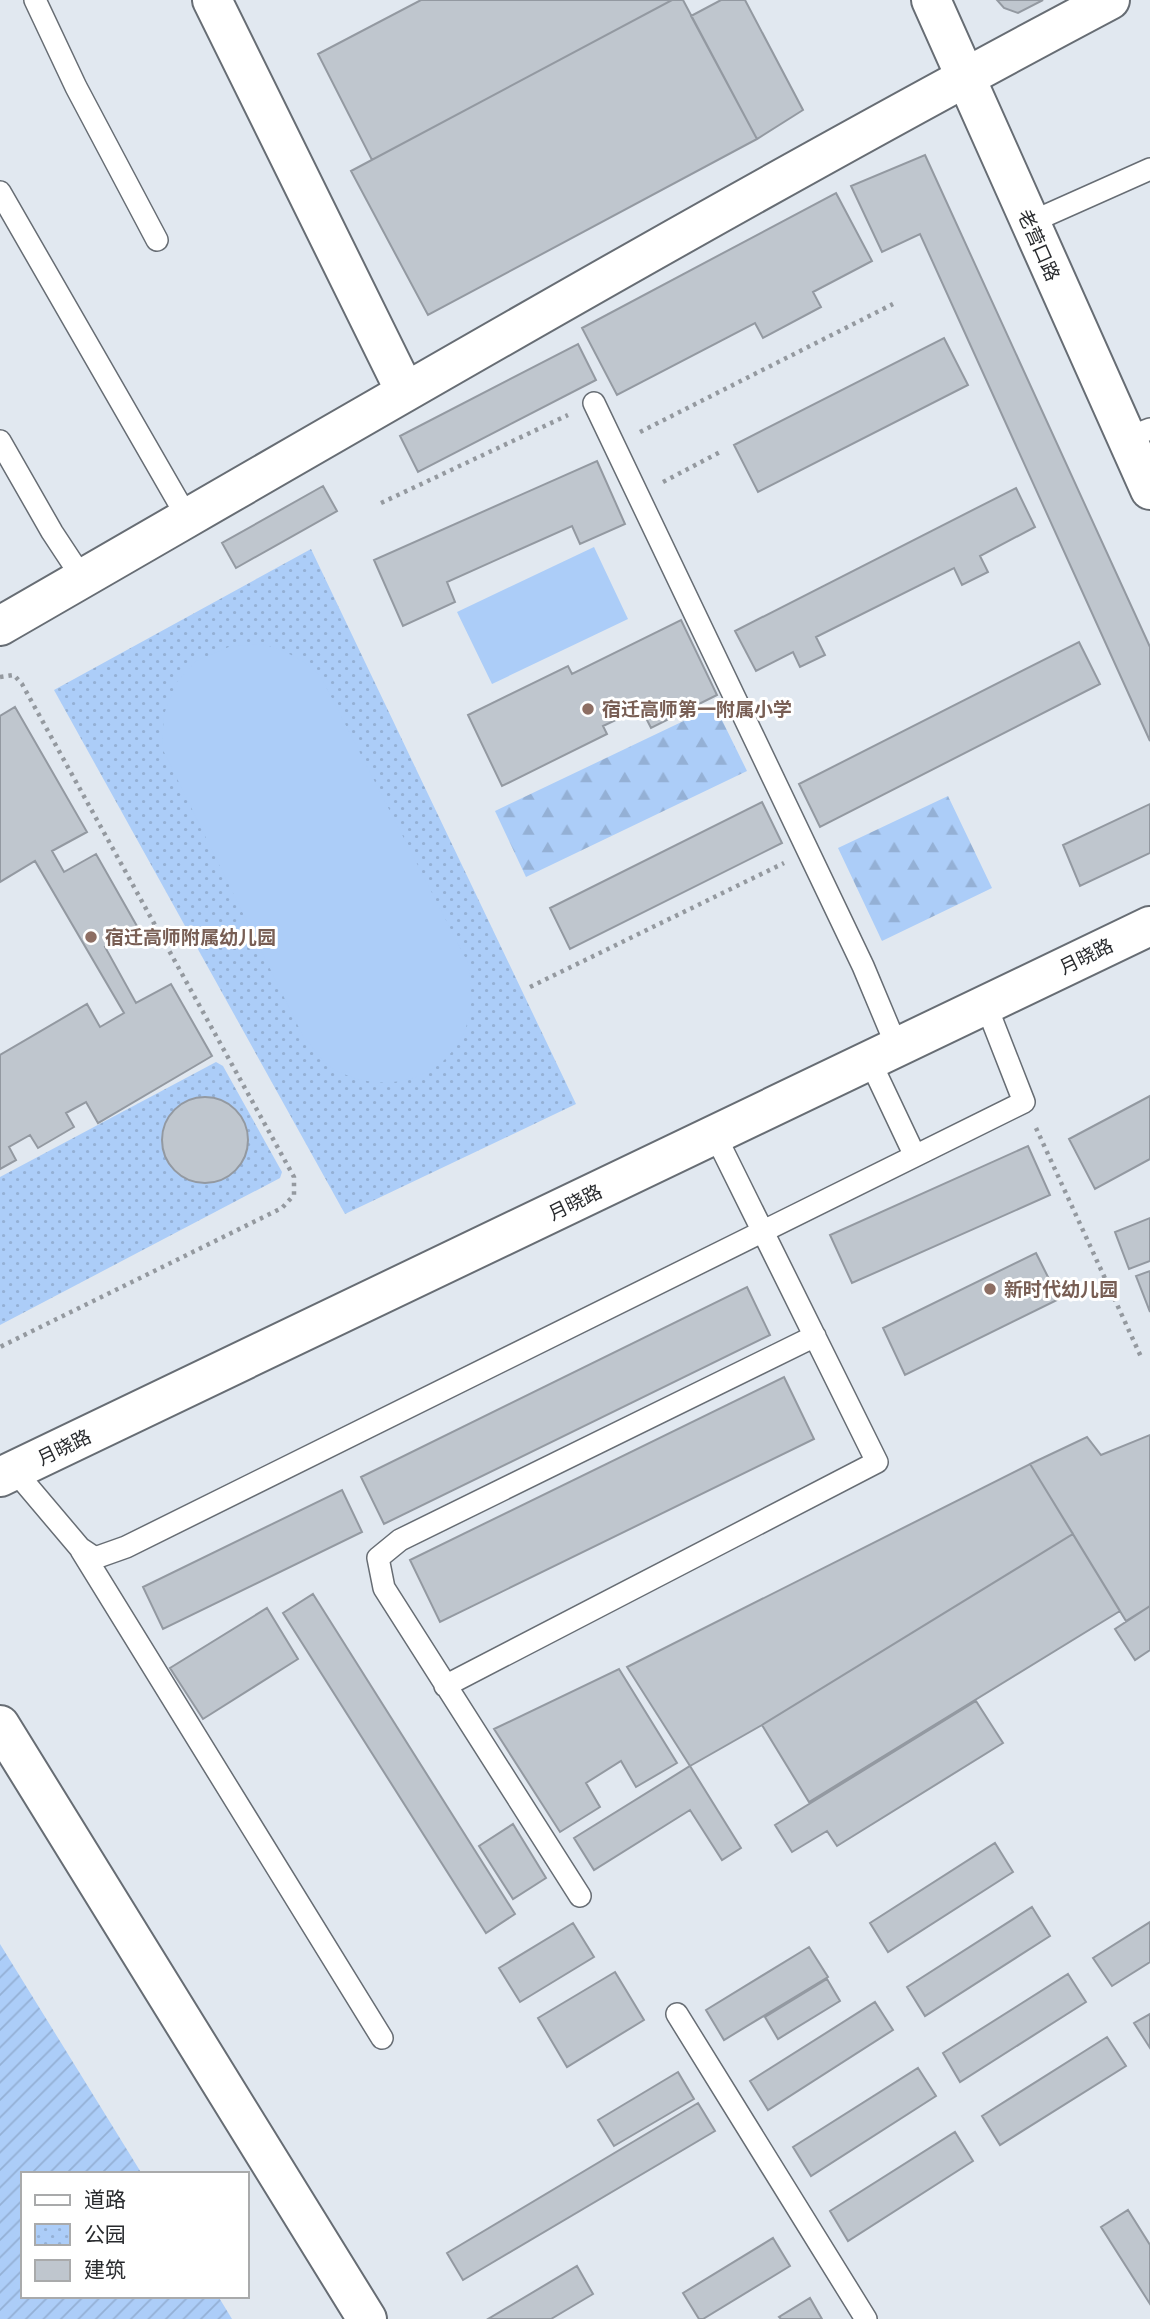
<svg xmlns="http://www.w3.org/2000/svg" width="1150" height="2319" font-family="'Titillium Web','Noto Sans SC',sans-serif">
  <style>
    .forest { fill: url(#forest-firs) }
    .park { fill: url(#park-dots) }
    .garden { fill: url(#garden-furrows) }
    .pitch { fill: #accdf8 }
    .building { fill: #bfc6ce; stroke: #9399a1; stroke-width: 2 }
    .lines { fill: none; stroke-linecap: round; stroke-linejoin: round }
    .service-casing { stroke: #676d74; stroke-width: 24 }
    .minor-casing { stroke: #676d74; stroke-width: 42 }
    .tertiary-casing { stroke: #676d74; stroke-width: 42 }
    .path { stroke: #94999f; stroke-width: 4.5; stroke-dasharray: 3.5 5; stroke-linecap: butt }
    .service { stroke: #fff; stroke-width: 21 }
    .minor { stroke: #fff; stroke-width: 38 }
    .tertiary { stroke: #fff; stroke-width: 38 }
    .education-dot { fill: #8d6e63; stroke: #fff; stroke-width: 2.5 }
    .labels { text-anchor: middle; stroke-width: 6; stroke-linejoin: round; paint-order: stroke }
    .street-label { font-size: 19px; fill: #292b2e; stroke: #fff }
    .education-label { font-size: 19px; font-weight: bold; fill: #785e54; stroke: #fff; text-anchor: start }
  </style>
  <defs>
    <pattern id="forest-firs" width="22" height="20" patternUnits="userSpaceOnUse" patternTransform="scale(1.75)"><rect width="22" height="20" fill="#accdf8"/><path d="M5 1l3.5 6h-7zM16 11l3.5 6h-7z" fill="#94b0d5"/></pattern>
    <pattern id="park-dots" width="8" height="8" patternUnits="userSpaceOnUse" patternTransform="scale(1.75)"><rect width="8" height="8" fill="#accdf8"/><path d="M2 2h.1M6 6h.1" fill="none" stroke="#94b0d5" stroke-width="1.8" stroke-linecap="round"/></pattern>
    <pattern id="garden-furrows" width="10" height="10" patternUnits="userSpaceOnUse" patternTransform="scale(1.75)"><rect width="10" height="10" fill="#accdf8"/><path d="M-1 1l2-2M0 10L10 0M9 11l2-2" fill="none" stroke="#94b0d5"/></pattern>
  </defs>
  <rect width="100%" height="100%" fill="#e1e8f0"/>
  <path class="forest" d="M715,706l32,65 -221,106 -31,-66z
    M948,796l44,92 -110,53 -44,-93z"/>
  <path class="park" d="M311,549l265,555 -231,110 -291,-524z
    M216,1062l7,4 59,106 -2,6 -280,147v-148z"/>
  <path class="garden" d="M0,1944l142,230h-119v122h195l14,23h-232z"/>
  <path class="pitch" d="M594,547l34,72 -136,65 -35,-72z
    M263,644c22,7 42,15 58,33l147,286c3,21 6,43 -2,64 -20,55 -86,70 -134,41 -11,-7 -20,-22 -29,-32l-141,-288 2,-34 13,-32 19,-21 35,-15z"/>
  <path class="building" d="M421,0h251l-300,160 -54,-106z
    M672,0h11l74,139 -329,176 -77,-144z
    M721,0h24l58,110 -46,29 -66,-123z
    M997,0h46l-25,13 -14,-5z
    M925,155l225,492v94l-230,-507 -38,18 -31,-66z
    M836,193l36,68 -59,31 8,15 -58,31 -8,-15 -138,72 -35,-67z
    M944,338l24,47 -210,107 -24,-47z
    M578,344l18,36 -178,92 -18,-36z
    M597,461l28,63 -45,20 -8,-18 -125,56 8,20 -52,24 -29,-66z
    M323,486l14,25 -101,57 -14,-25z
    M1016,488l19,39 -55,29 8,16 -26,13 -8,-17 -138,69 9,18 -25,12 -7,-15 -37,19 -21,-40z
    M681,620l36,75 -66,33 -10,-20 -38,18 4,8 -105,52 -34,-71 100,-49 4,8z
    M1079,642l21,42 -280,143 -21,-43z
    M15,707l72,125 -35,19 12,21 32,-18 42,74 -33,19 31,56 35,-19 41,72 -114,67 -12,-21 -20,11 8,14 -36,21 -8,-13 -21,12 7,13 -16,9v-114l87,-51 13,23 24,-14 -89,-152 -35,21v-166z
    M762,802l20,41 -212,106 -20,-41z
    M1150,804v49l-70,33 -17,-41z
    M1150,1096v63l-55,30 -26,-50z
    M162 1140a43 43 0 1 1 86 0a43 43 0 1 1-86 0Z
    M1028,1146l22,49 -198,88 -22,-48z
    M1150,1218v43l-21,8 -14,-37z
    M1036,1253l23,46 -154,76 -22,-47z
    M1150,1271v41l-14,-36z
    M747,1287l23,48 -386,189 -23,-47z
    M784,1377l30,62 -374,183 -30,-62z
    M1150,1435v171l-24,15 -96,-157 57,-27 14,18z
    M1030,1464l43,70 -311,191 -72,41 -63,-99z
    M342,1490l20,42 -199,97 -20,-42z
    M1073,1534l47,77 -311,191 -47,-77z
    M313,1594l202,320 -29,19 -203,-320z
    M1150,1606v44l-15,10 -20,-31z
    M267,1608l31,51 -95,60 -33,-51z
    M619,1669l58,94 -41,24 -15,-26 -35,22 14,24 -40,25 -66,-103z
    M976,1701l27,42 -166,103 -10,-15 -35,21 -17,-27z
    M690,1766l51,82 -19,12 -32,-50 -96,60 -20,-32z
    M513,1824l33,54 -33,21 -34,-53z
    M995,1843l18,29 -125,80 -18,-29z
    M1032,1907l18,29 -125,80 -18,-29z
    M1150,1922v40l-38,24 -19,-28z
    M573,1923l21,34 -74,45 -21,-34z
    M809,1947l19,30 -104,63 -18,-30z
    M615,1972l29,48 -77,47 -29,-49z
    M1068,1974l18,28 -126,80 -17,-29z
    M827,1979l13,22 -62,38 -13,-22z
    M875,2002l18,28 -125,80 -18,-29z
    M1150,2014v34l-16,-25z
    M1107,2037l19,29 -126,79 -18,-29z
    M918,2068l18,28 -125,80 -18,-29z
    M678,2072l16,27 -80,47 -16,-26z
    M698,2103l17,28 -252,149 -16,-27z
    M955,2132l18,29 -125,80 -18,-30z
    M1128,2210l22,35v59l-49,-77z
    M773,2238l17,28 -87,53h-4l-16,-26z
    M577,2266l16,28 -42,25h-63z
    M810,2298l12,21h-41l-2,-2z"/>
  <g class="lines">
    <g class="service-casing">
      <path id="service" d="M35,0l41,87 81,153
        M0,192l187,325
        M1029,223l121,-54
        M594,403l269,563 34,81
        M1127,438l23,-9
        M0,441l52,91 31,47
        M870,1061l45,95
        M14,1470l66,78 15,10 31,-11 898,-445 -38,-97
        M81,1550l301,488
        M445,1686l432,-224 -162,-327
        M580,1896l-196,-308 -6,-30 22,-18 415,-204
        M677,2014l189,305"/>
    </g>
    <g class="minor-casing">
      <path id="minor" d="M212,0l193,391
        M0,626c368,-212 734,-427 1110,-626
        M0,1725l367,594"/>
    </g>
    <g class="tertiary-casing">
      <path id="tertiary" d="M931,0l219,490
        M0,1477l1150,-551"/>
    </g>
    <path class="path" d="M640,432l253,-128
      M663,482l59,-31
      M381,503l187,-88
      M0,677l14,-2 8,9 272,493v18l-12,13 -282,139
      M530,987l254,-124
      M1036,1128l106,231"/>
    <use href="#service" class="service"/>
    <use href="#minor" class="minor"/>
    <use href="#tertiary" class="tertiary"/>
  </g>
  <g class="education-dot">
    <circle cx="588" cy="709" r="7"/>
    <circle cx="91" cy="937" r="7"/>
    <circle cx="990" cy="1289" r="7"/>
  </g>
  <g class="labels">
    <g class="street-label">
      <text transform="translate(1039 245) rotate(66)" y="7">老营口路</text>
      <text transform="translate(1086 956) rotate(-26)" y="7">月晓路</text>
      <text transform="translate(575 1202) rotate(-26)" y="7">月晓路</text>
      <text transform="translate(64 1447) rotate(-26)" y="7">月晓路</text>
    </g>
    <g class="education-label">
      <text x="602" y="716">宿迁高师第一附属小学</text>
      <text x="105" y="944">宿迁高师附属幼儿园</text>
      <text x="1004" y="1296">新时代幼儿园</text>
    </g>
  </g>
  <rect x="21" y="2172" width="228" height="126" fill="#ffffff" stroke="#a9aaab" stroke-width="2"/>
  <rect x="35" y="2195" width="35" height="10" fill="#ffffff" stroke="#a9aaab" stroke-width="2"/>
  <text x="84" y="2207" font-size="21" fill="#292b2e">道路</text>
  <rect x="35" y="2224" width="35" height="21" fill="url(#park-dots)" stroke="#a9aaab" stroke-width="2"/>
  <text x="84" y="2242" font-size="21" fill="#292b2e">公园</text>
  <rect x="35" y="2260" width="35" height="21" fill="#bfc6ce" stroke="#a9aaab" stroke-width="2"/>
  <text x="84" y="2277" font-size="21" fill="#292b2e">建筑</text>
</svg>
